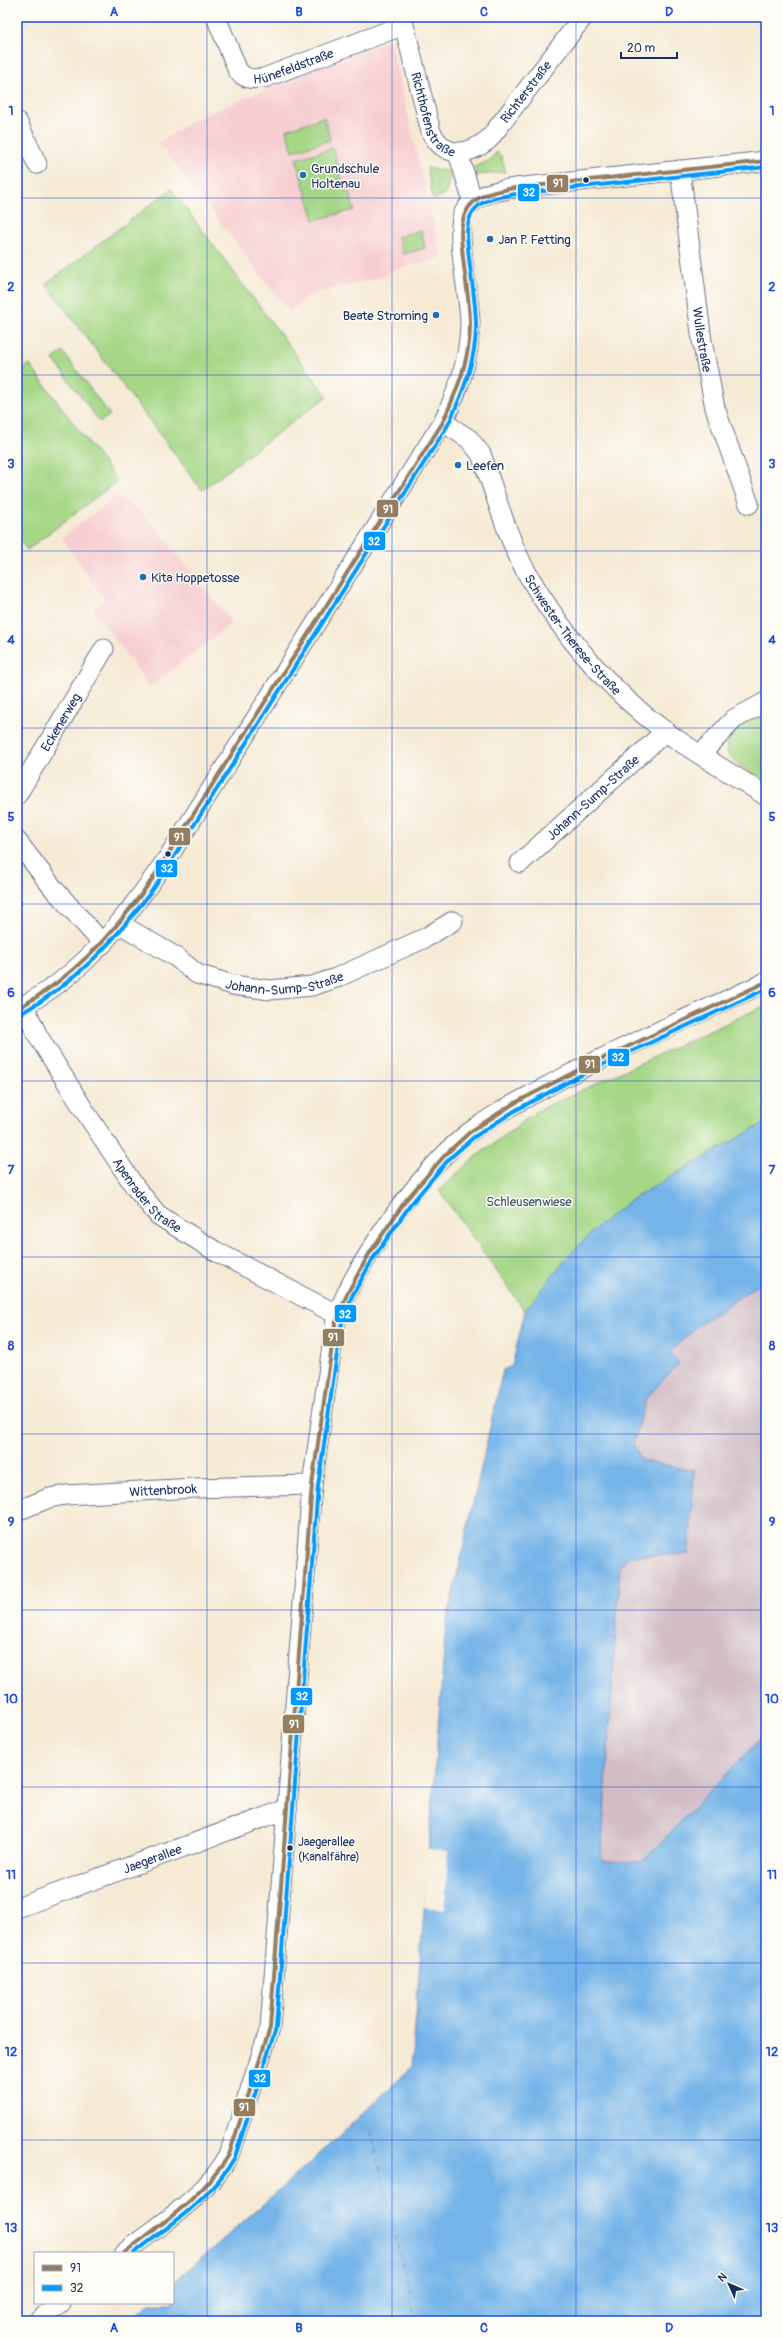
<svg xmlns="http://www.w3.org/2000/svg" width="783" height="2338" font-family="Pangolin,sans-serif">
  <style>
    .built { fill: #f7cfd2 }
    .industrial { fill: #d2bdc6 }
    .green { fill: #a6d786; stroke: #608372 }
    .water { fill: #75b4e8; stroke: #4872a3 }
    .pier { fill: #f6ead5 }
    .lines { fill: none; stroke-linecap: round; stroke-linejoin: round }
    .ferry { stroke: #365787; stroke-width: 1; stroke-dasharray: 5 4; stroke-linecap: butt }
    .minor-casing { stroke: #687088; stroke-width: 21 }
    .minor { stroke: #fff; stroke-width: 19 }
    .bus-1-casing { stroke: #fdfcf7; stroke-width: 7 }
    .bus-2-casing { stroke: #fdfcf7; stroke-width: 7 }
    .bus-1 { stroke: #947e62; stroke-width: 4 }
    .bus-2 { stroke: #09f; stroke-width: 4 }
    .grid { fill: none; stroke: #1d4ed8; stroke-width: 1; stroke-opacity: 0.55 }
    .poi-dot { fill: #1f6fb2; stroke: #fdfcf7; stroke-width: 1.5 }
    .bus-dot { fill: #1b2f5e; stroke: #fdfcf7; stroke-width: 1.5 }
    .labels { text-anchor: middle; stroke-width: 3; stroke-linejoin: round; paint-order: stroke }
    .bus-label { font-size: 12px; fill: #1b2f5e; stroke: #fdfcf7; text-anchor: start }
    .street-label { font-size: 13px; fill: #1b2f5e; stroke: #fdfcf7 }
    .poi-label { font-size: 13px; fill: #1b2f5e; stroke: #fdfcf7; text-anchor: start }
    .park-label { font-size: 13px; fill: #3e5968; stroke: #fdfcf7 }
    .line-badge { stroke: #fdfcf7; stroke-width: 1.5 }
    .badge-label { font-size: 11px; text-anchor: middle; font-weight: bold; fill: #fff }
    .neatline { fill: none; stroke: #1d4ed8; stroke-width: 1.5 }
    .grid-label { font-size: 13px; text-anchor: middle; font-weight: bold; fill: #1d4ed8 }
  </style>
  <rect width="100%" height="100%" fill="#fdfcf7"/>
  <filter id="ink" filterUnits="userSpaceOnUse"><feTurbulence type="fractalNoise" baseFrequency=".025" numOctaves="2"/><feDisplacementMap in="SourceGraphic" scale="8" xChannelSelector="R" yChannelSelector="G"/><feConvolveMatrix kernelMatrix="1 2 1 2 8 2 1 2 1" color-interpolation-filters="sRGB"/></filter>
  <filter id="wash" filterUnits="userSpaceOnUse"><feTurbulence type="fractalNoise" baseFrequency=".012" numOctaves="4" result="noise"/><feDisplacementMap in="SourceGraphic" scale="16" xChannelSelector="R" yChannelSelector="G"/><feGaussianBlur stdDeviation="0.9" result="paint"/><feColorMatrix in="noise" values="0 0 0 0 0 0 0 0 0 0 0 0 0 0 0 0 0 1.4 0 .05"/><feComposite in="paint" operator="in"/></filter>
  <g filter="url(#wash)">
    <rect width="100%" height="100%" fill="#f6ead5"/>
    <path class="built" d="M390,40l52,218 -54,13 1,4 -80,20 -20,17 -130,-169 35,-23 93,-40z
      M115,497l8,2 14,10 19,19 76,95 -82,64 -57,-78 12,-9 -43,-62z"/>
    <path class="industrial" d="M766,1279v454l-124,129 -41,-1 19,-295 9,-10 60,-2 5,-82 -52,-11 -9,-17 13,-46 33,-35 -9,-11 30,-28z"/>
    <path class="green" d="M324,117l6,23 -37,11 -7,-21z
      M333,148l12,44 4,-1 5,19 -40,10 -18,-61z
      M497,152l4,4 5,16 -29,3 -3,-8 15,-6z
      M427,168l24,4 -5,21 -13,7z
      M171,189l156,207 -125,94 -156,-206z
      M421,230l4,18 -22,6 -5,-17z
      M63,352l47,63 -10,7 -47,-63z
      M29,364l88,117 -90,69 -10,-14v-163z
      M766,707v75c-11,-8 -25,-14 -34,-23 -3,-3 -5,-7 -5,-11 -2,-22 23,-31 39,-41z
      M766,1005v117l-135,78 -36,29 -30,31 -40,51 -86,-121 34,-31 64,-48z"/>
    <path class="water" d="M766,1122v157l-66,45 -30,28 9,11 -33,35 -13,46 9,17 52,10 -5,83 -60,2 -9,10 -19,295 41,1 124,-129v588h-637l21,-18h23v-20l136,-119 103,-97 34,-443 57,-254 9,-4 13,-55 40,-51 30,-31 36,-29z"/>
    <path class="pier" d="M427,1850l21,1 -3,58 -21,-2z"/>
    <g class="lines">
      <path class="ferry" d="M371,2131l45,190"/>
    </g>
  </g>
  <g filter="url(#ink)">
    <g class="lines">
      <g class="minor-casing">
        <g id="minor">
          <path id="s1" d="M216,17l22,54c8,9 15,8 26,7l140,-53"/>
          <path id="s2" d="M402,17l29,115c14,27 37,24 58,7l94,-122"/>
          <path d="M17,121l20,43"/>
          <path d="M458,153l15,49"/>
          <path id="s3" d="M680,170l22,171 13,67 34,96"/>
          <path id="s4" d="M443,422l26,17 12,15c14,38 26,84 46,119 34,60 83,118 139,159 32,23 67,42 100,64"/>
          <path d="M701,754l33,-35 32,-17"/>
          <path id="s5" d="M17,795l87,-146"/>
          <path d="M17,841l36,47 50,56"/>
          <path id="s6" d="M520,863l146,-132"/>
          <path id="s7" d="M120,924l56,33 21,17 36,11 37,5 42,-4 24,-8 89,-40 28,-17"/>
          <path id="s8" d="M24,1006l14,30 46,74 51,77 23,28 57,36 123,64"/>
          <path d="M17,1009c68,-34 108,-90 150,-150l276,-437c16,-34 26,-60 27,-99 0,-25 -16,-94 -6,-111 11,-18 32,-21 51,-24l251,-27"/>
          <path id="s9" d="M17,1511l32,-13 17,-3 129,-7 117,-3"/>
          <path id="s10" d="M17,1908l270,-99"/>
          <path d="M124,2253c35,-28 84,-58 105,-98l41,-127 42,-543 23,-160c7,-28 24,-56 40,-81 21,-34 63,-88 95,-112 27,-20 59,-36 89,-52 67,-35 138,-66 207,-98"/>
          <path d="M38,2321l23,-18"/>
        </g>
      </g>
      <use href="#minor" class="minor"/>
      <g class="bus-1-casing">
        <path id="bus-1" d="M17,1009c58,-33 95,-74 134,-128l292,-459c14,-32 28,-65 27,-100 -1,-30 -8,-59 -9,-89 2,-35 23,-40 54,-45l251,-27
          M124,2253c38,-30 79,-56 105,-98l41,-127 42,-543 23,-160 12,-31 22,-40 37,-54 39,-45 25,-23 43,-28 71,-37 182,-85"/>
      </g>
      <g class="bus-2-casing">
        <path id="bus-2" d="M20,1014c59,-33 96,-75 136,-129l292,-460c15,-32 29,-67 28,-103 -1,-30 -8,-59 -9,-89 1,-31 22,-35 49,-39l250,-27
          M134,2253c36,-28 78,-55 101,-96l41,-129 42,-542 23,-160 11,-30 22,-39 37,-53 38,-45 25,-22 42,-27 71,-38 179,-83"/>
      </g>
      <use href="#bus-1" class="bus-1"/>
      <use href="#bus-2" class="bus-2"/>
    </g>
  </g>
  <path class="grid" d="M207,17v2304M392,17v2304M576,17v2304M17,198h749M17,375h749M17,551h749M17,728h749M17,904h749M17,1081h749M17,1257h749M17,1434h749M17,1610h749M17,1787h749M17,1963h749M17,2140h749"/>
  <g class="poi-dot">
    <circle cx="303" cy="175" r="4"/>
    <circle cx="490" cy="239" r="4"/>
    <circle cx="436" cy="315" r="4"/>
    <circle cx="458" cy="465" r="4"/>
    <circle cx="143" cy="577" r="4"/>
  </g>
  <g class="bus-dot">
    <circle cx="586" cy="180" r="3.5"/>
    <circle cx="168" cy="854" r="3.5"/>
    <circle cx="290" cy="1848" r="3.5"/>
  </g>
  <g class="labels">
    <g class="bus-label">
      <text x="298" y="1846">Jaegerallee<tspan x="298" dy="15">(Kanalfähre)</tspan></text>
    </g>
    <g class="street-label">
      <text dy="5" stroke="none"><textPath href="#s1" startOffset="118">Hünefeldstraße</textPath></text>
      <text dy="5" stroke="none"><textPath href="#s2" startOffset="248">Richterstraße</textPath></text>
      <text dy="5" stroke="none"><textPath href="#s2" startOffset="104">Richthofenstraße</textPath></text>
      <text dy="5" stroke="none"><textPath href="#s3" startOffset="171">Wullestraße</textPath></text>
      <text dy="5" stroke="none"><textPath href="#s4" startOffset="255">Schwester-Therese-Straße</textPath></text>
      <text dy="5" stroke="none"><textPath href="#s5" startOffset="85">Eckenerweg</textPath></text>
      <text dy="5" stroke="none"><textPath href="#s6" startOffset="98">Johann-Sump-Straße</textPath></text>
      <text dy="5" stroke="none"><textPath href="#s7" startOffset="182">Johann-Sump-Straße</textPath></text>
      <text dy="5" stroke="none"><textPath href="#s8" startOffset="227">Apenrader Straße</textPath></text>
      <text dy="5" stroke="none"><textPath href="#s9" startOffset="149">Wittenbrook</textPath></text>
      <text dy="5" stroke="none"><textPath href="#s10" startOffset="144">Jaegerallee</textPath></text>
    </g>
    <g class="poi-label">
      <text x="311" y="173">Grundschule<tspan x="311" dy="15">Holtenau</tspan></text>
      <text x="498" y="244">Jan P. Fetting</text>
      <text x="428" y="320" text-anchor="end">Beate Stroming</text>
      <text x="466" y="470">Leefen</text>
      <text x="151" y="582">Kita Hoppetosse</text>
    </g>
    <g class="park-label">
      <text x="529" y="1206">Schleusenwiese</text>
    </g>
  </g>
  <g class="line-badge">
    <rect x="546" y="174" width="23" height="19" rx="4" fill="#947e62"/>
    <rect x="517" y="183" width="23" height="19" rx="4" fill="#09f"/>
    <rect x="376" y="499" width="23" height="19" rx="4" fill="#947e62"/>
    <rect x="363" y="531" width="23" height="20" rx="4" fill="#09f"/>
    <rect x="168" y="827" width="23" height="19" rx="4" fill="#947e62"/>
    <rect x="155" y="859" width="23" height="19" rx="4" fill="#09f"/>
    <rect x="607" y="1048" width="23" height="19" rx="4" fill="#09f"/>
    <rect x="578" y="1055" width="23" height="19" rx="4" fill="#947e62"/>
    <rect x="334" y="1304" width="23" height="19" rx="4" fill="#09f"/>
    <rect x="322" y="1328" width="23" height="19" rx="4" fill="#947e62"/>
    <rect x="290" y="1687" width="23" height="19" rx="4" fill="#09f"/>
    <rect x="282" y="1714" width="23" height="20" rx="4" fill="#947e62"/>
    <rect x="248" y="2069" width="23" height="19" rx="4" fill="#09f"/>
    <rect x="233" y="2098" width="23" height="19" rx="4" fill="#947e62"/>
  </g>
  <g class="badge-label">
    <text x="558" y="187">91</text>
    <text x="529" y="196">32</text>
    <text x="388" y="513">91</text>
    <text x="374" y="545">32</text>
    <text x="179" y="841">91</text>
    <text x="167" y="872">32</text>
    <text x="618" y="1061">32</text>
    <text x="590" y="1068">91</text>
    <text x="345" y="1318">32</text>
    <text x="333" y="1341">91</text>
    <text x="302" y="1700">32</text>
    <text x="294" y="1728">91</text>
    <text x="260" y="2082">32</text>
    <text x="244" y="2111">91</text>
  </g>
  <rect width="783" height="2338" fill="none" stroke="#fdfcf7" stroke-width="44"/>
  <rect x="34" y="2252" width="140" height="52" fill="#fdfcf7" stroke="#a3aaba"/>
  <rect x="42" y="2265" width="20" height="6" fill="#947e62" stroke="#a3aaba"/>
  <text x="70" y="2272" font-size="12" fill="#1b2f5e">91</text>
  <rect x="42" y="2285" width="20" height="6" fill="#0099ff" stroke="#a3aaba"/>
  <text x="70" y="2292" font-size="12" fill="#1b2f5e">32</text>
  <g transform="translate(729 2284) rotate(315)" stroke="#fdfcf7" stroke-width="3" paint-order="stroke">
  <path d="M0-3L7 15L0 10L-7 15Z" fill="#1b2f5e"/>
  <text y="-6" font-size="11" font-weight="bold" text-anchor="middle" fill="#1b2f5e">N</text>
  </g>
  <path d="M621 52v6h56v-6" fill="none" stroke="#1b2f5e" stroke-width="2"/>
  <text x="627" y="52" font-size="12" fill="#1b2f5e" stroke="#fdfcf7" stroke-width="3" paint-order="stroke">20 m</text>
  <rect x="22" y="22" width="739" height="2294" class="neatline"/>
  <g class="grid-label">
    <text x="114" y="16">A</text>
    <text x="299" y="16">B</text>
    <text x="484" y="16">C</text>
    <text x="669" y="16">D</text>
    <text x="11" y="115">1</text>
    <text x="772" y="115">1</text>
    <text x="11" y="291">2</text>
    <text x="772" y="291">2</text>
    <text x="11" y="468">3</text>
    <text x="772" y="468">3</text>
    <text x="11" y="644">4</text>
    <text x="772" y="644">4</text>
    <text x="11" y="821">5</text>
    <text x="772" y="821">5</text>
    <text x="11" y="997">6</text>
    <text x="772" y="997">6</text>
    <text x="11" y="1174">7</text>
    <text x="772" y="1174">7</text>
    <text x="11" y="1350">8</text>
    <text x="772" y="1350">8</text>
    <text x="11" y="1526">9</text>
    <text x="772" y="1526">9</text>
    <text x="11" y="1703">10</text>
    <text x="772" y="1703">10</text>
    <text x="11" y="1879">11</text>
    <text x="772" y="1879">11</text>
    <text x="11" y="2056">12</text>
    <text x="772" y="2056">12</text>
    <text x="11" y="2232">13</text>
    <text x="772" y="2232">13</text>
    <text x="114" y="2332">A</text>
    <text x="299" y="2332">B</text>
    <text x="484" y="2332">C</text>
    <text x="669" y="2332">D</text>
  </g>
</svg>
